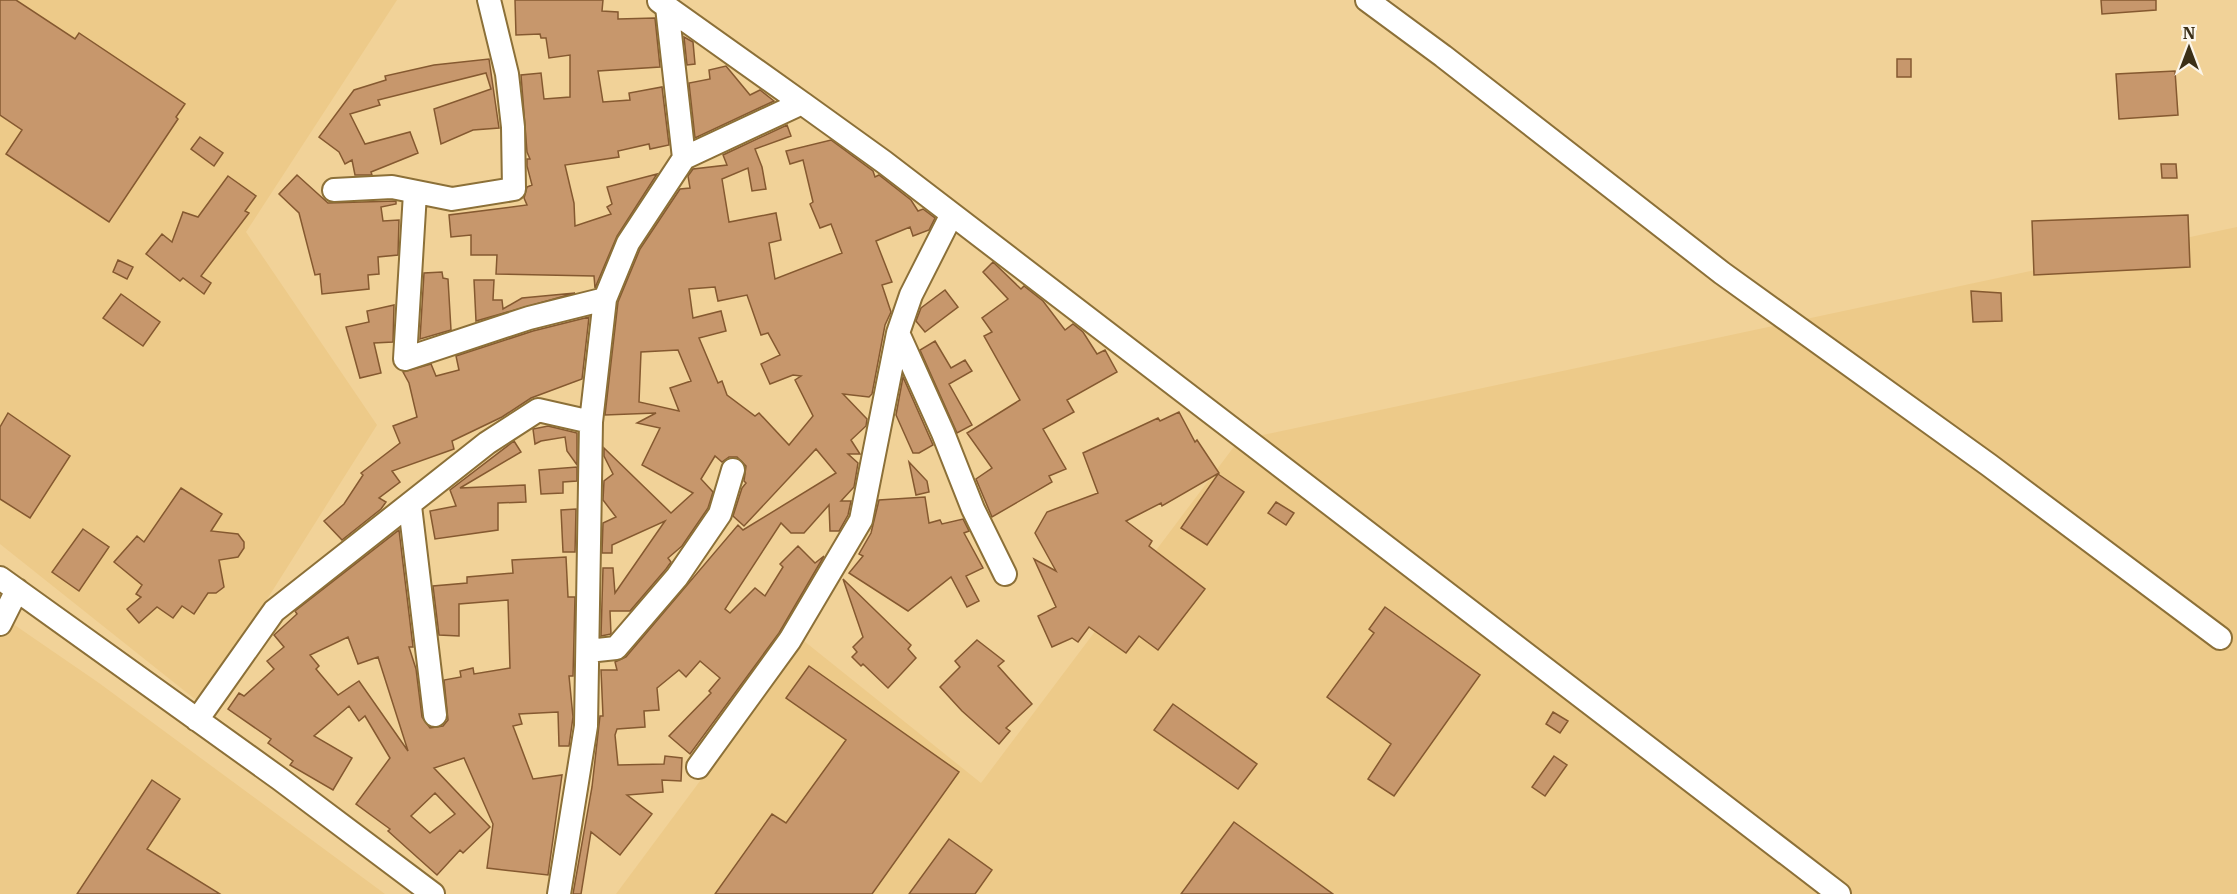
<svg xmlns="http://www.w3.org/2000/svg" width="2237" height="894" font-family="'IBM Plex Serif',serif">
  <style>
    .built { fill: #edca89 }
    .building { fill: #c7976c; stroke: #855930; stroke-width: 1.5; fill-rule: evenodd }
    .lines { fill: none; stroke-linecap: round; stroke-linejoin: round }
    .minor-casing { stroke: #8c7038; stroke-width: 26 }
    .minor { stroke: #fff; stroke-width: 22 }
  </style>
  <rect width="100%" height="100%" fill="#f1d298"/>
  <path class="built" d="M0,0h397l-151,232 131,193 -176,279 -201,-160z
    M2237,227v667h-1621l188,-253 177,142 258,-343z
    M0,615l99,68 286,211h-385z"/>
  <path class="building" d="M0,0h16l59,39 4,-6 106,71 -9,13 2,2 -69,103 -103,-68 16,-24 -22,-15z
    M515,0h88l-1,11 16,1v7l37,-1 5,49 -62,4 5,31 27,-2 -1,-7 33,-6 7,58 -19,4 -1,-5 -31,7 1,6 -54,8 9,38 1,23 36,-12 -4,-7 5,-3 -5,-17 50,-13 -40,62 -22,52 -1,-12 -98,-2 1,-19h-26v-20l-20,2 -2,-22 78,-10 -3,-7 3,-11 5,-2 -5,-19v-7h3l-3,-7 -6,-77 20,-2 3,26 26,-2v-42l-21,3 -3,-20h-5l-1,-4 -24,1z
    M2101,0h55v10l-54,4z
    M684,37l9,5 2,22 -8,1z
    M489,59l10,69 -26,2 -32,14 -7,-35 57,-20 -5,-16 -108,27 2,5 -30,9 15,30 45,-12 8,21 -47,19 1,3h-17l-3,-15 -7,4 -6,-12 -20,-15 35,-47 32,-10 -1,-4 49,-11z
    M1897,59h14v18h-14z
    M726,66l24,29 10,-5 14,11 -79,37 -6,-55 21,-4 -1,-9z
    M2175,71l3,44 -59,4 -3,-45z
    M787,125l4,11 -36,13 7,18 4,22 -14,2 -4,-23 -26,11 7,43 47,-9 5,27 -12,3 6,36 67,-26 -11,-29 -11,4 -10,-24 3,-2 -10,-42 -13,4 -4,-13 45,-11 42,31 2,6 4,-2 32,25 7,11 5,-2 12,9 -6,12 -16,6 -3,-9 -34,14 16,41 -10,3 9,27 -6,13 -13,69 -3,3 -26,-3 24,25 -1,7 -15,14 9,14h-12l10,9 -4,24 -13,14h10l-3,14 -9,16h-9l-1,-26 -25,28h-13l-10,-10 -56,86 5,4 25,-25 10,8 18,-29 -3,-3 18,-18 17,17 9,-7 -45,77 -89,121 -21,-18 42,-43 -2,-2 11,-13 -20,-17 -14,16 -7,-7 -22,18 2,22 -15,1 1,16 -28,2 -2,6 3,30 46,-1 1,-8 17,2 -1,23 -19,-1 1,12 -36,3 25,19 -32,41 -29,-23 -10,62h-8l19,-107 8,-71h3l-2,-46h16l-2,-8 11,-5 112,-132 5,5 93,-57 -20,-24 -72,77 -11,-10 9,-28 4,-5 -2,-2 2,-15 -9,-9h-8l-7,5 -7,-6 -14,23 12,13 -5,16 -26,38 -14,12 3,4 -5,7 -36,42h-20l1,23 -10,2 2,-68h10l2,25 50,-72 -53,24v8h-10l1,-30 13,-6 -13,-17 1,-19 9,-7 -9,-18v-8l67,65 22,-20 -51,-28 18,-37 -23,-5 19,-10 -51,2 13,-113 22,-53 40,-60 10,-1 -2,-12 5,-7 34,-4 -4,-10zM715,287l3,14 29,-6 14,40 7,-2 12,22 -19,9 9,20 23,-9 8,1 -6,4 18,36 -24,29 -30,-32 -4,3 -28,-21 -5,-14 -4,2 -19,-45 27,-7 -5,-20 -28,7 -4,-29zM678,350l13,31 -21,7 9,23 -40,-9 2,-50z
    M200,137l23,16 -9,13 -23,-17z
    M2161,164h15l1,14h-15z
    M297,175l31,28 68,-2v3l-15,3 2,14 16,-1 -1,35 -20,2 1,17 -11,1 1,14 -47,5 -2,-20 -5,1 -16,-62 -20,-19z
    M228,176l28,20 -11,15 4,2 -48,63 10,7 -7,11 -21,-16 -3,3 -34,-27 16,-20 10,8 11,-30 15,5z
    M2188,215l2,52 -156,8 -2,-54z
    M118,260l15,7 -6,12 -14,-7z
    M993,262l28,27 3,-3 19,15 22,29 8,-6 10,8 14,22 8,-4 12,22 -50,28 7,12 -31,17 23,40 -17,7 3,6 -60,35 -16,-38 16,-11 -25,-35 53,-33 -36,-64 8,-4 -10,-14 26,-19 -25,-27z
    M442,272l1,6 5,1 3,51 -31,9 4,-66z
    M474,280h20l-1,20h9l1,9 19,-11 53,-5 -99,28z
    M945,290l13,17 -33,25 -9,-11 5,-13z
    M1971,291l30,2 1,28 -29,1z
    M121,294l39,28 -17,24 -40,-28z
    M394,305l-1,37 -19,1 7,30 -21,5 -14,-51 23,-5 -2,-11z
    M589,317l-7,62 -51,19 -29,19 -50,24 2,8 -62,22 8,11 -21,16 7,4 -5,7 -39,31 -18,-19 20,-17 19,-29 -2,-2 39,-30 -7,-17 24,-9 -8,-34 -6,-11 28,-8 5,12 23,-6 -3,-14 77,-25z
    M935,341l16,27 14,-8 7,11 -23,13 23,41 -15,8 -37,-83z
    M903,377l30,68 -14,8h-6l-17,-38z
    M1179,412l16,30 2,-2 22,33 -57,33 -1,-3 -35,18 26,20 -3,5 56,43 -47,61 -19,-14 -13,17 -37,-26 -11,15 -6,-4 -20,9 -14,-31 18,-9 -22,-48 22,12 -21,-38 12,-21 51,-19 -15,-40 75,-35 2,3z
    M8,413l62,43 -40,62 -30,-19v-72z
    M548,426l29,7v32l-10,-14 -2,-14 -24,4 -6,3 -2,-15z
    M514,441l7,11 -61,36 65,-3 1,17 -28,1v27l-63,9 -5,-28 26,-5 -6,-16z
    M909,462l18,19 2,11 -13,3z
    M577,467v14l-14,1v11l-22,1 -2,-24z
    M1218,474l26,18 -37,53 -26,-17z
    M181,488l41,26 -11,17 27,3 6,8v6l-6,9 -19,3 5,27 -8,6h-8l-14,21 -12,-8 -9,12 -16,-11 -18,16 -12,-14 14,-12 -5,-3 6,-9 -28,-23 23,-26 7,6z
    M925,497l4,26 11,-3 2,4 21,-5 6,12 -5,2 19,35 -17,8 13,25 -12,6 -16,-30 -43,34 -59,-38 14,-17 -4,-2 12,-21 8,-33z
    M1276,502l18,11 -8,12 -18,-12z
    M576,509l-1,43h-12l-2,-42z
    M83,529l26,18 -30,44 -27,-19z
    M399,530l14,117h-4l7,22 6,48 8,11 13,-2 5,-6 -4,-40 17,-3 -1,-6 13,-3 1,6 36,-6 -2,-68 -49,4v32l-20,-1 -6,-49 34,-3v-6l46,-4 -1,-13 54,-3 2,40h7l-2,79h-4l4,41 -4,29h-10l-1,-34 -39,2 3,10 -9,2 20,53 29,-4 -14,100 -61,-7 6,-44 -29,-66 -30,10 56,59 -27,26 -3,-3 -23,25 -49,-44 2,-2 -34,-25 34,-46 -25,-42 -6,5 -10,-15 -35,30 38,22 -19,32 -43,-25 3,-4 -25,-18 3,-4 -43,-30 11,-16 5,3 30,-27 -7,-8 17,-14 -10,-12 23,-21 -2,-3zM348,637l10,27 20,-7 30,94 -49,-70 -21,14 -22,-26 3,-3 -9,-11zM435,793l20,21 -25,19 -19,-17z
    M843,579l68,66 -3,4 8,9 -28,30 -25,-24 -2,2 -9,-9 5,-5 -4,-5 10,-10z
    M1385,607l95,68 -86,121 -26,-17 23,-35 -64,-47 47,-64 -5,-4z
    M977,640l27,21 -6,5 34,38 -26,24 4,3 -11,13 -37,-33 -22,-24 20,-20 -5,-6z
    M809,666l150,106 -87,122h-157l57,-80 14,9 60,-83 -60,-42z
    M1173,704l84,60 -19,25 -84,-59z
    M1553,712l15,9 -8,12 -14,-9z
    M1554,756l13,9 -22,31 -13,-9z
    M152,780l28,19 -33,50 73,45h-143z
    M1234,822l99,72h-152z
    M949,839l43,31 -17,24h-66z"/>
  <g class="lines">
    <g class="minor-casing">
      <path id="minor" d="M1367,0l76,56 279,217 267,192 231,173
        M659,1l8,6 17,151
        M667,7l135,96
        M334,190l58,-3 60,12 62,-10 -1,-62 -6,-53 -18,-74
        M415,193l-10,166 124,-41 76,-19
        M898,333l45,100 30,76 32,65
        M410,506l25,209
        M0,578l280,201 153,115
        M0,624l17,-34
        M588,651l28,-3 61,-71 43,-63 13,-44
        M197,720l77,-109 213,-168 51,-33 53,12
        M698,767l92,-127 71,-120 37,-187 13,-38 41,-81
        M559,894l27,-168 5,-304 14,-123 23,-56 56,-85 118,-55 82,59 955,732"/>
    </g>
    <use href="#minor" class="minor"/>
  </g>
  <g transform="translate(2189 48)" stroke="#fcf6eb" stroke-width="4.5" paint-order="stroke">
  <path d="M0-4.5L10 22L0 15L-10 22Z" fill="#3b2f17"/>
  <text y="-9" font-size="16" font-weight="bold" text-anchor="middle" fill="#3b2f17">N</text>
  </g>
</svg>
